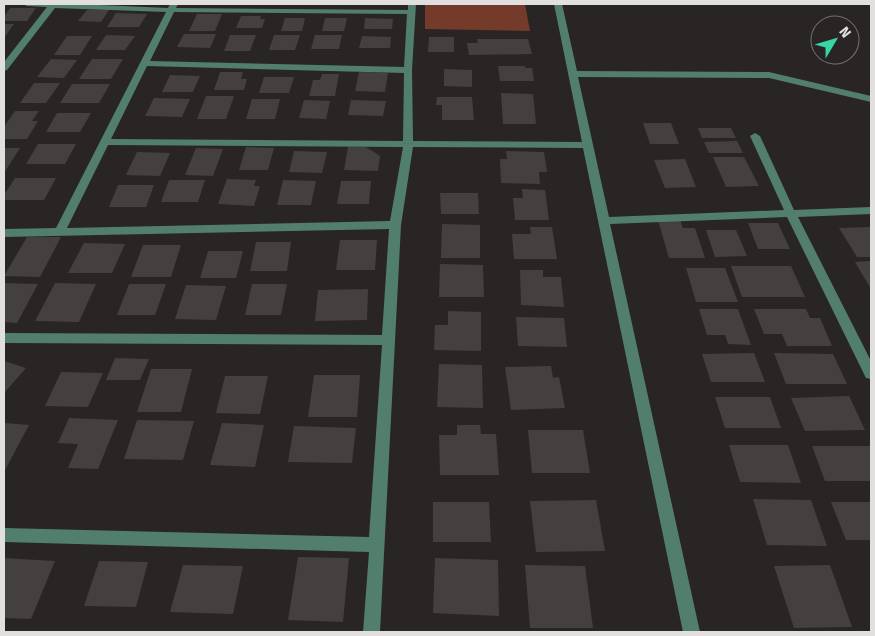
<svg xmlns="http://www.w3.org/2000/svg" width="875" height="636" font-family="'Fira Sans',sans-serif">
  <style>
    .green { fill: #743b2b }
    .building { fill: #44403f }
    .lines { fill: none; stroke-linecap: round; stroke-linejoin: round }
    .minor { fill: #527e6d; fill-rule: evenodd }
  </style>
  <rect width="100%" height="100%" fill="#292524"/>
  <path class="green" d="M425,4h100l5,27 -105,-2z"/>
  <path class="building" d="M10,8h26l-9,13h-23v-4z
    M87,10h22l-8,12 -23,-1z
    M116,13l31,1 -8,13h-32z
    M197,14h25l-7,17h-26z
    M241,16h20l-1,3h5l-3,9h-26z
    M285,18h20l-3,13h-21z
    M325,18h22l-3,13h-22z
    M365,18l28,1 -1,10h-28z
    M4,24h10l-10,14z
    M184,34h32l-6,14 -33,-1z
    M106,35l29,1 -10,14h-29z
    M230,35h26l-6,16h-26z
    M274,35h26l-5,15h-26z
    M315,35h27l-3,14h-28z
    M67,36h25l-12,19h-26z
    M362,36l29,1 -1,11h-31z
    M429,37h25v15h-26z
    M477,39h51l4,15 -63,1 -2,-12h11z
    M51,59l26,1 -13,18 -27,-1z
    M92,59h31l-12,20h-32z
    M498,66h27v2h7l2,13h-34z
    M444,69l28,1v17l-28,-1z
    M220,72h23l-2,7h6l-3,11h-30z
    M359,72l29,1 -3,19 -30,-1z
    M322,74h17l-4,22h-26l4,-16h7z
    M170,75l30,1 -7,16h-31z
    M264,77h30l-5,16h-30z
    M34,83h26l-14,20h-26z
    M72,84h38l-11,19h-39z
    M501,93l32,1 3,30h-33z
    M206,96h28l-8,23h-29z
    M437,97h35l2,23h-32v-15h-6z
    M154,98l36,1 -8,18 -37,-1z
    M252,99h28l-5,20h-29z
    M304,100l26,1 -4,18 -27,-1z
    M351,100l35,1 -3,15 -35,-1z
    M15,111h24l-7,10h6l-11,18h-23v-12z
    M57,113h34l-11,19h-34z
    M643,123h28l8,21h-29z
    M698,128h33l5,10h-34z
    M737,141l6,12h-34l-5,-11z
    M38,144h38l-11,20h-39z
    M246,147l28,1 -6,22h-29z
    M348,147h18l14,9 -2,15 -34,-1z
    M4,148h16l-16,25z
    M196,148l27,1 -10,27 -28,-1z
    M294,151l33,1 -5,21 -33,-1z
    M506,151l38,1 3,20h-8l1,12 -39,-1 -1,-24h7z
    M137,152l33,1 -10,23 -34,-1z
    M713,157h31l15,29 -33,1z
    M685,159l11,28 -31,1 -11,-28z
    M15,178h41l-12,22h-40v-5z
    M227,179l29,1 -2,6h6l-6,20 -36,-2z
    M169,180h36l-7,22h-37z
    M283,180l33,1 -5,24h-34z
    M341,181h30l-2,23h-32z
    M118,185h36l-8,22h-37z
    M522,189l23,1 4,30h-34l-2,-22h10z
    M440,193h38l1,21h-38z
    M658,220h22l3,8h12l10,30h-36z
    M748,223h30l12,26h-32z
    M442,224l38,1v33h-39z
    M530,227h22l5,32h-43l-2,-25h19z
    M870,227l1,3v27h-14l-18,-29z
    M706,230h30l11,26 -32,1z
    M27,237h34l-21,40 -36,-1z
    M340,240h37l-2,30h-39z
    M256,242h35l-4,29h-37z
    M84,243l41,1 -13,29h-44z
    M143,245h38l-10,32h-40z
    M208,251h35l-7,27h-36z
    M871,261v28l-16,-27z
    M440,264l43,1 1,32h-45z
    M731,266h60l14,31h-63z
    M686,268h39l13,34h-42z
    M520,270h23v7h18l3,30 -43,-2z
    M4,283l34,1 -21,39 -13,-1z
    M55,283l41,1 -17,38 -44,-1z
    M129,284h37l-11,31h-38z
    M252,284h35l-6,31h-36z
    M186,285l40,1 -10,34 -41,-1z
    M368,289l-1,31 -52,1 3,-31z
    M699,309h39l13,36 -23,-1 -3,-9h-18z
    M754,309h52l4,9h10l12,28h-45l-5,-12h-18z
    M448,311l33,1v39l-47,-1 1,-25h13z
    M516,317l48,1 3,29 -49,-1z
    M754,353l11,29h-54l-9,-28z
    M774,353l59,1 14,30h-61z
    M115,358l34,1 -9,21h-34z
    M4,361l22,7 -22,25z
    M439,364l43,1 1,43 -46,-1z
    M551,366l2,12 6,-1 6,31 -54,2 -6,-43z
    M151,369h41l-11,43h-44z
    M61,372l42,1 -15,34 -43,-1z
    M314,375h46l-3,42h-49z
    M225,376h43l-8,38 -44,-1z
    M849,396l16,34 -60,1 -14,-33z
    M715,397h55l11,31h-56z
    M69,418l49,2 -20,49 -30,-1 10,-24 -20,-1z
    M137,420l57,1 -11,39 -59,-1z
    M4,423l25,2 -25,47z
    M222,423l42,2 -9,42 -45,-2z
    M457,425h23l1,9h15l3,41h-59l-1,-40h18z
    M294,426l62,2 -4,35 -64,-1z
    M528,430h55l7,43h-58z
    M729,445h59l13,38 -61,-1z
    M812,446h59v35h-46z
    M753,499l58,1 16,46 -60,-1z
    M596,500l9,51 -69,1 -6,-51z
    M433,502h56l2,40h-58z
    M831,502h40v38h-25z
    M298,557l51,1 -6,64 -55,-2z
    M4,558l51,3 -24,58 -27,-1z
    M435,558l63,2 1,56 -66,-3z
    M99,561l49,1 -12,45 -52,-1z
    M183,565l60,1 -10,48 -63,-2z
    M525,565l60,1 8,62h-63z
    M830,565l22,62 -58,1 -20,-62z"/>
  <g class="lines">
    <path class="minor" d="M23,4h54l91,4 2,-4h8l-2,4 232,2v-6h8l-4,66 1,71 169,1 -28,-138h8l15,67 192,1 102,24v6l-102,-24 -191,-1 31,140 175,-7 -34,-74 5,-3 5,3 34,74 77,-3v7l-73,3 73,144v18l-5,-1 -2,-4 -77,-157 -177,7 90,408h-17l-100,-484 -170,-1 -12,78 -21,407h-17l6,-80 -365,-10v-14l365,9 13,-192 -378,-2v-10l378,2 7,-106 -385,8v-8l52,-1 110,-216 -111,-4 -48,62 -3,1v-9l43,-55 -20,-1zM174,12l233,2 -3,53 -254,-6zM147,66l257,7 -1,68 -292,-2zM108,145l295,2 -13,74 -323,7z"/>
  </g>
  <rect width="875" height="636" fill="none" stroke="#e2e0df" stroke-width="10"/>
  <g transform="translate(835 40) rotate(52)"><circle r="24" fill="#292524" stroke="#73706f"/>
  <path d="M0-4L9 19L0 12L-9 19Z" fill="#38d4a5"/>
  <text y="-8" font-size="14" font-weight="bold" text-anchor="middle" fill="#e2e0df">N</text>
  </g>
</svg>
